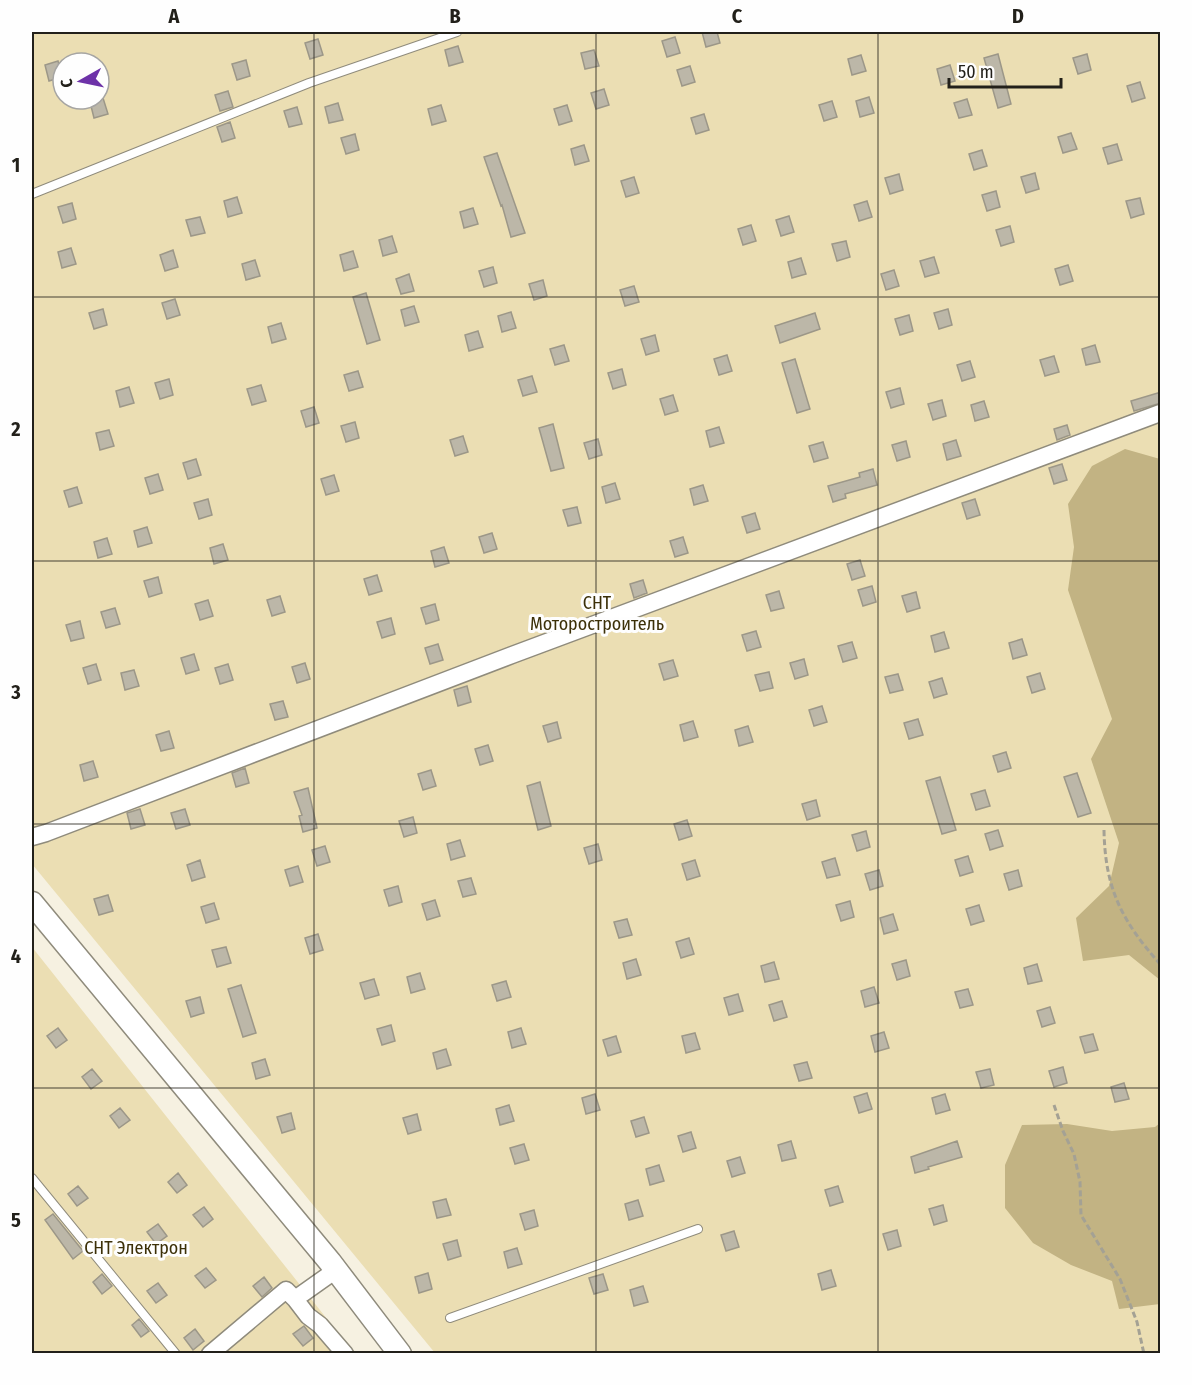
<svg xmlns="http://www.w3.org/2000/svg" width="1192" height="1385" font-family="'Fira Sans Condensed',sans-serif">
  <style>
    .green { fill: #ebdeb3; fill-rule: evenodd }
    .forest { fill: #c2b383 }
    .building { fill: #bcb7a8; stroke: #9c9788; stroke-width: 1.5 }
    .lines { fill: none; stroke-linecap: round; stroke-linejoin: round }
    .lane-casing { stroke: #8f8b7c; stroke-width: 10 }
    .street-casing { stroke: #8f8b7c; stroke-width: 19 }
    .secondary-casing { stroke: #8f8b7c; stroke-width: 25 }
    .path { stroke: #a4a194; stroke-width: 3; stroke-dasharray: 6 3; stroke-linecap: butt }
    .lane { stroke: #fff; stroke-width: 8 }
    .street { stroke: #fff; stroke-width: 16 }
    .secondary { stroke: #fff; stroke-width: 22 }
    .grid { fill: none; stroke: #22201a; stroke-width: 1.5; stroke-opacity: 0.55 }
    .labels { text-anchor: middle; stroke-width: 6; stroke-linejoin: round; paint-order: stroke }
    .park-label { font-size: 18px; fill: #3c3008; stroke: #fefefe }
    .neatline { fill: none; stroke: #22201a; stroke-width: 2 }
    .grid-label { font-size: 20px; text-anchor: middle; font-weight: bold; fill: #22201a }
  </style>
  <rect width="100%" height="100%" fill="#f6f1e1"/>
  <path class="green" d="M32,32h1128v1321h-725l-403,-489zM63,63h36v36h-36z
    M32,947l322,406h-322z"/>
  <path class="forest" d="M1125,449l35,10v521l-31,-25 -46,6 -7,-43 33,-32 10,-43 -28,-84 21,-40 -44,-129 6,-43 -6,-43 24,-38z
    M1160,1123v181l-41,5 -7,-28 -41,-16 -38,-22 -28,-35v-43l17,-40 45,-1 45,7 43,-4z"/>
  <path class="building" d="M702,32h15l3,11 -14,4z
    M675,37l5,16 -13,4 -5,-16z
    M318,39l5,16 -13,4 -5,-16z
    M458,46l5,16 -14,4 -4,-16z
    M594,50l5,16 -14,3 -4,-16z
    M998,54l13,50 -13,4 -14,-50z
    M1087,54l4,16 -13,4 -5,-16z
    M861,55l5,16 -14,4 -4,-16z
    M246,60l4,16 -13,4 -5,-16z
    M58,61l4,16 -13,4 -4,-16z
    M950,65l5,16 -14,4 -4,-16z
    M690,66l5,16 -13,4 -5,-16z
    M1140,82l5,16 -13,4 -5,-16z
    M604,89l5,16 -13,4 -5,-16z
    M228,91l5,16 -13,4 -5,-16z
    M869,97l5,16 -14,4 -4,-16z
    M103,98l5,16 -14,4 -4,-16z
    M967,99l5,16 -13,3 -5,-15z
    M832,101l5,16 -13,4 -5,-16z
    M338,103l5,17 -14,3 -4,-16z
    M441,105l5,16 -14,4 -4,-16z
    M567,105l5,16 -13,4 -5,-16z
    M297,107l5,17 -13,3 -5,-16z
    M704,114l5,16 -13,4 -5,-16z
    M230,122l5,16 -13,4 -5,-15z
    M1071,133l6,16 -14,4 -5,-16z
    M355,134l4,16 -13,4 -5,-16z
    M1117,144l5,16 -14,4 -5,-16z
    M584,145l5,16 -14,4 -4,-16z
    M982,150l5,16 -13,4 -5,-16z
    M497,153l28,80 -14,4 -9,-32 -1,1 -17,-49z
    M1035,173l4,16 -13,4 -5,-16z
    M899,174l4,16 -13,4 -5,-16z
    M634,177l5,16 -13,4 -5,-16z
    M996,191l4,16 -13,4 -5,-16z
    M237,197l5,16 -14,4 -4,-16z
    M1140,198l4,16 -13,4 -5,-17z
    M867,201l5,16 -13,4 -5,-16z
    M72,203l4,16 -13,4 -5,-16z
    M473,208l5,16 -14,4 -4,-16z
    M789,216l5,16 -13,4 -5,-16z
    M200,217l5,16 -14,3 -5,-16z
    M751,225l5,16 -13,4 -5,-16z
    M1010,226l4,16 -13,4 -5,-16z
    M392,236l5,16 -14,4 -4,-16z
    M846,241l4,16 -13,4 -5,-17z
    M71,248l5,16 -14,4 -4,-16z
    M173,250l5,17 -13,4 -5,-16z
    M353,251l5,16 -14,4 -4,-16z
    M934,257l5,16 -14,4 -5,-16z
    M801,258l5,16 -14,4 -4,-16z
    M255,260l5,16 -14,4 -4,-16z
    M1068,265l5,16 -13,4 -5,-16z
    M493,267l4,16 -13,4 -5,-16z
    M894,270l5,16 -13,4 -5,-16z
    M409,274l5,17 -13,3 -5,-15z
    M543,280l4,16 -13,4 -5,-16z
    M634,286l5,16 -14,4 -5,-16z
    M366,293l14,47 -13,4 -14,-47z
    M175,299l5,16 -13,4 -5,-16z
    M414,306l5,16 -14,4 -4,-16z
    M103,309l4,16 -13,4 -5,-16z
    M948,309l4,16 -13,4 -5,-16z
    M511,312l5,16 -14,4 -4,-16z
    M815,313l5,16 -40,14 -5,-17z
    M909,315l4,16 -13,4 -5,-16z
    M281,323l5,16 -14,4 -4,-16z
    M478,331l5,16 -14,4 -4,-16z
    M655,335l4,16 -13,4 -5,-16z
    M564,345l5,16 -14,4 -5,-16z
    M1095,345l5,17 -14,3 -4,-16z
    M727,355l5,16 -13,4 -5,-16z
    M1054,356l5,16 -14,4 -5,-16z
    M795,359l15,50 -13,4 -15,-50z
    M970,361l5,16 -13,4 -5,-16z
    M622,369l4,16 -13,4 -5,-16z
    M358,371l5,16 -14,4 -5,-16z
    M532,376l5,16 -14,4 -5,-16z
    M169,379l4,16 -13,4 -5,-16z
    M261,385l5,16 -14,4 -5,-16z
    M129,387l5,16 -14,4 -4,-16z
    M900,388l4,16 -13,4 -5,-16z
    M1161,392v11l-27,8 -3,-10z
    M673,395l5,16 -13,4 -5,-16z
    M942,400l4,16 -13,4 -5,-16z
    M984,401l5,16 -14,4 -4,-16z
    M314,407l5,16 -13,4 -5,-16z
    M355,422l4,16 -13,4 -5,-16z
    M553,424l11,44 -13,3 -12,-43z
    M1067,425l3,10 -13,5 -3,-11z
    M719,427l5,16 -14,4 -4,-16z
    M109,430l5,16 -14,4 -4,-17z
    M463,436l5,16 -13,4 -5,-16z
    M598,439l4,16 -13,4 -5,-16z
    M956,440l5,16 -14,4 -4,-16z
    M906,441l4,16 -13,4 -5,-16z
    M823,442l5,16 -14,4 -5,-16z
    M196,459l5,16 -13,4 -5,-16z
    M1062,464l5,16 -13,4 -5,-16z
    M873,469l4,16 -32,9 1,4 -13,4 -5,-16 32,-9 -1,-4z
    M158,474l5,16 -13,4 -5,-16z
    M334,475l5,16 -13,4 -5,-16z
    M615,483l5,16 -14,4 -4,-16z
    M703,485l5,16 -14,4 -4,-16z
    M77,487l5,16 -13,4 -5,-16z
    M208,499l4,16 -13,4 -5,-16z
    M975,499l5,16 -13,4 -5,-16z
    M577,507l4,16 -13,3 -5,-16z
    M755,513l5,16 -13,4 -5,-16z
    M147,527l5,16 -14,4 -4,-16z
    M492,533l5,16 -13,4 -5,-16z
    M683,537l5,16 -13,4 -5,-16z
    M107,538l5,16 -14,4 -4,-16z
    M223,544l5,16 -14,4 -4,-16z
    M444,547l5,16 -14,4 -4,-16z
    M860,560l5,16 -13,4 -5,-16z
    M377,575l5,16 -13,4 -5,-16z
    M158,577l4,16 -13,4 -5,-16z
    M643,580l4,13 -13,5 -4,-14z
    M872,586l4,16 -13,4 -5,-16z
    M779,591l5,17 -13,3 -5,-16z
    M916,592l4,16 -13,4 -5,-16z
    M280,596l5,16 -13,4 -5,-16z
    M208,600l5,16 -13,4 -5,-16z
    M435,604l4,16 -13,4 -5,-16z
    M115,608l5,16 -14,4 -5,-16z
    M391,618l4,16 -13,4 -5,-16z
    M80,621l4,17 -13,3 -5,-16z
    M756,631l5,16 -14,4 -5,-16z
    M944,632l5,16 -14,4 -4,-16z
    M1022,639l5,16 -14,4 -4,-16z
    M852,642l5,16 -14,4 -5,-16z
    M438,644l5,16 -13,4 -5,-16z
    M194,654l5,16 -13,4 -5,-16z
    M804,659l4,16 -13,4 -5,-16z
    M673,660l5,16 -14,4 -5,-16z
    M305,663l5,16 -13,4 -5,-16z
    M96,664l5,16 -13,4 -5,-16z
    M228,664l5,16 -13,4 -5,-16z
    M134,670l5,16 -14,4 -4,-17z
    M769,672l4,16 -13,3 -5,-16z
    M1040,673l5,16 -13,4 -5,-16z
    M898,674l5,16 -13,3 -5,-16z
    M942,678l5,16 -13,4 -5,-16z
    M467,686l4,16 -13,4 -4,-16z
    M283,701l5,16 -13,3 -5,-16z
    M822,706l5,16 -13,4 -5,-16z
    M918,719l5,16 -14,4 -5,-16z
    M693,721l5,16 -14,4 -4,-16z
    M557,722l4,16 -13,4 -5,-16z
    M748,726l5,16 -14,4 -4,-16z
    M169,731l5,17 -13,3 -5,-16z
    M488,745l5,16 -13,4 -5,-16z
    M1006,752l5,16 -13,4 -5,-16z
    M93,761l5,16 -14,4 -4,-16z
    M245,768l4,15 -13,4 -4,-14z
    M431,770l5,16 -13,4 -5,-16z
    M1077,773l14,40 -13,4 -14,-40z
    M940,777l16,53 -14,4 -16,-53z
    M540,782l11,44 -13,4 -11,-44z
    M308,788l9,40 -14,4 -4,-16 3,-1 -8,-23z
    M985,790l5,16 -14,4 -5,-16z
    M816,800l4,16 -13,4 -5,-16z
    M140,809l5,16 -14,4 -4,-16z
    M185,809l5,16 -14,4 -5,-16z
    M413,817l4,16 -13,4 -5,-16z
    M687,820l5,16 -13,4 -5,-16z
    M998,830l5,16 -13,4 -5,-16z
    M866,831l4,16 -13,4 -5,-16z
    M460,840l5,16 -14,4 -4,-16z
    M598,844l4,16 -13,4 -5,-16z
    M325,846l5,16 -13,4 -5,-16z
    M968,856l5,16 -13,4 -5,-16z
    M835,858l5,17 -13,3 -5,-16z
    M200,860l5,17 -13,4 -5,-16z
    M695,860l5,16 -13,4 -5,-16z
    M298,866l5,16 -13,4 -5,-16z
    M879,870l4,16 -13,4 -5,-16z
    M1018,870l4,16 -13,4 -5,-16z
    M471,878l5,16 -13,3 -5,-16z
    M398,886l4,16 -13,4 -5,-16z
    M108,895l5,16 -14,4 -5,-16z
    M435,900l5,16 -13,4 -5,-16z
    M850,901l4,16 -13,4 -5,-16z
    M214,903l5,16 -13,4 -5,-16z
    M979,905l5,16 -13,4 -5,-16z
    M893,914l5,16 -14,4 -4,-16z
    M627,919l5,16 -13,3 -5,-16z
    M318,934l5,16 -13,4 -5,-16z
    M689,938l5,16 -13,4 -5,-16z
    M226,947l5,16 -14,4 -5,-17z
    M636,959l5,16 -14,4 -4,-16z
    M906,960l4,16 -13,4 -5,-16z
    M774,962l5,17 -14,3 -4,-16z
    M1037,964l5,17 -14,3 -4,-16z
    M420,973l5,16 -14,4 -4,-16z
    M374,979l5,16 -14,4 -5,-16z
    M506,981l5,16 -14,4 -5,-16z
    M241,985l15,48 -13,4 -15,-48z
    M874,987l5,16 -14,4 -4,-16z
    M968,989l5,16 -13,3 -5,-16z
    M738,994l5,17 -14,4 -5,-17z
    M200,997l4,16 -13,4 -5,-16z
    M782,1001l5,16 -13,4 -5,-16z
    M1050,1007l5,16 -13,4 -5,-16z
    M391,1025l4,16 -13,4 -5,-16z
    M58,1028l9,12 -11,8 -9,-12z
    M521,1028l5,16 -14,4 -4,-16z
    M884,1032l5,16 -14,4 -4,-16z
    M695,1033l5,16 -14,4 -4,-17z
    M1093,1034l5,16 -13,3 -5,-16z
    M616,1036l5,16 -13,4 -5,-16z
    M446,1049l5,16 -14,4 -4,-16z
    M265,1059l5,16 -14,4 -4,-16z
    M807,1062l5,16 -13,3 -5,-16z
    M1063,1067l4,16 -13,4 -5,-16z
    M92,1069l10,12 -11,8 -9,-12z
    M990,1069l4,16 -13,3 -5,-16z
    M1124,1083l5,16 -14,3 -4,-15z
    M867,1093l5,16 -13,4 -5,-16z
    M595,1094l5,16 -14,4 -4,-16z
    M945,1094l5,16 -14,4 -4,-16z
    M509,1105l5,16 -14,4 -4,-16z
    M120,1108l10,12 -11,8 -9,-12z
    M291,1113l4,16 -13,4 -5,-16z
    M417,1114l4,16 -13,4 -5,-16z
    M644,1117l5,16 -13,4 -5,-16z
    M691,1132l5,16 -13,4 -5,-16z
    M791,1141l5,17 -14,3 -4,-16z
    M957,1141l5,16 -34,10 1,2 -14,4 -4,-16z
    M524,1144l5,16 -14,4 -5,-16z
    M740,1157l5,16 -13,4 -5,-16z
    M659,1165l5,16 -14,4 -4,-16z
    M178,1173l9,12 -10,8 -9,-11z
    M78,1186l10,12 -11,8 -9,-12z
    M838,1186l5,16 -13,4 -5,-16z
    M446,1199l5,16 -14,3 -4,-16z
    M638,1200l5,16 -14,4 -4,-16z
    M943,1205l4,16 -13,4 -5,-16z
    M204,1207l9,12 -10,8 -10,-12z
    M534,1210l4,16 -13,4 -5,-16z
    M53,1214l30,37 -10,8 -28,-39z
    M158,1224l9,12 -11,8 -9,-12z
    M897,1230l4,16 -13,4 -5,-16z
    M734,1231l5,16 -13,4 -5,-16z
    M457,1240l4,16 -13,4 -5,-16z
    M517,1248l5,16 -14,4 -4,-16z
    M206,1268l10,12 -11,8 -10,-12z
    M831,1270l5,16 -14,4 -4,-16z
    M428,1273l4,16 -13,4 -4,-16z
    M102,1274l10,12 -10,8 -9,-12z
    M603,1274l5,16 -14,4 -5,-16z
    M264,1277l8,11 -10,9 -9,-11z
    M158,1283l9,12 -11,8 -9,-12z
    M643,1286l5,16 -14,4 -4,-16z
    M139,1319l10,12 -8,6 -9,-12z
    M304,1326l9,12 -10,8 -10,-12z
    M195,1329l9,12 -11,9 -9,-12z"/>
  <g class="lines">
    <g class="lane-casing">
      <path id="lane" d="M32,194l277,-111 148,-51
        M32,1178l144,176
        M450,1318l248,-89"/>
    </g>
    <g class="street-casing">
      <path id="street" d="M32,837l14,-4 466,-178 648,-242
        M295,1299l13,17 12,9 25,29
        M210,1354l76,-64 9,9 41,-29"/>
    </g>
    <g class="secondary-casing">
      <path id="secondary" d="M32,903l298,359 70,92"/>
    </g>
    <path class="path" d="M1104,830c1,59 18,91 56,134
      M1054,1105l9,26 11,23 6,28 1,33 39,64 17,43 7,32"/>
    <use href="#lane" class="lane"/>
    <use href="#street" class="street"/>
    <use href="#secondary" class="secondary"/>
  </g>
  <path class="grid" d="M314,32v1322M596,32v1322M878,32v1322M32,297h1128M32,561h1128M32,824h1128M32,1088h1128"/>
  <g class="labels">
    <g class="park-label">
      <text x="597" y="609">СНТ<tspan x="597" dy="21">Моторостроитель</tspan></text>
      <text x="136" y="1254">СНТ Электрон</text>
    </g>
  </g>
  <rect width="1192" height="1385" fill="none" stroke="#fefefe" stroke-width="66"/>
  <g transform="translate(81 81) rotate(261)"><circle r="28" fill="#fefefe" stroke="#a6a5a3" stroke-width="1.5"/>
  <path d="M0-4.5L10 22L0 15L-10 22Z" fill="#6d32a8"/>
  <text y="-9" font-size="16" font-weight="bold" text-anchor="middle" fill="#22201a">С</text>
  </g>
  <path d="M949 78v9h112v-9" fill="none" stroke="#22201a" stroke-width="3"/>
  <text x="958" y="78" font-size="18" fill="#22201a" stroke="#fefefe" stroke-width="4.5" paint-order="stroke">50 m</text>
  <rect x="33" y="33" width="1126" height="1319" class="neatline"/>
  <g class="grid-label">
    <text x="174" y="23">A</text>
    <text x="455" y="23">B</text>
    <text x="737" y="23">C</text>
    <text x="1018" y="23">D</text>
    <text x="16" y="172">1</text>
    <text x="16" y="436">2</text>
    <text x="16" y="699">3</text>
    <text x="16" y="963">4</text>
    <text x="16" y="1227">5</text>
  </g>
</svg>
